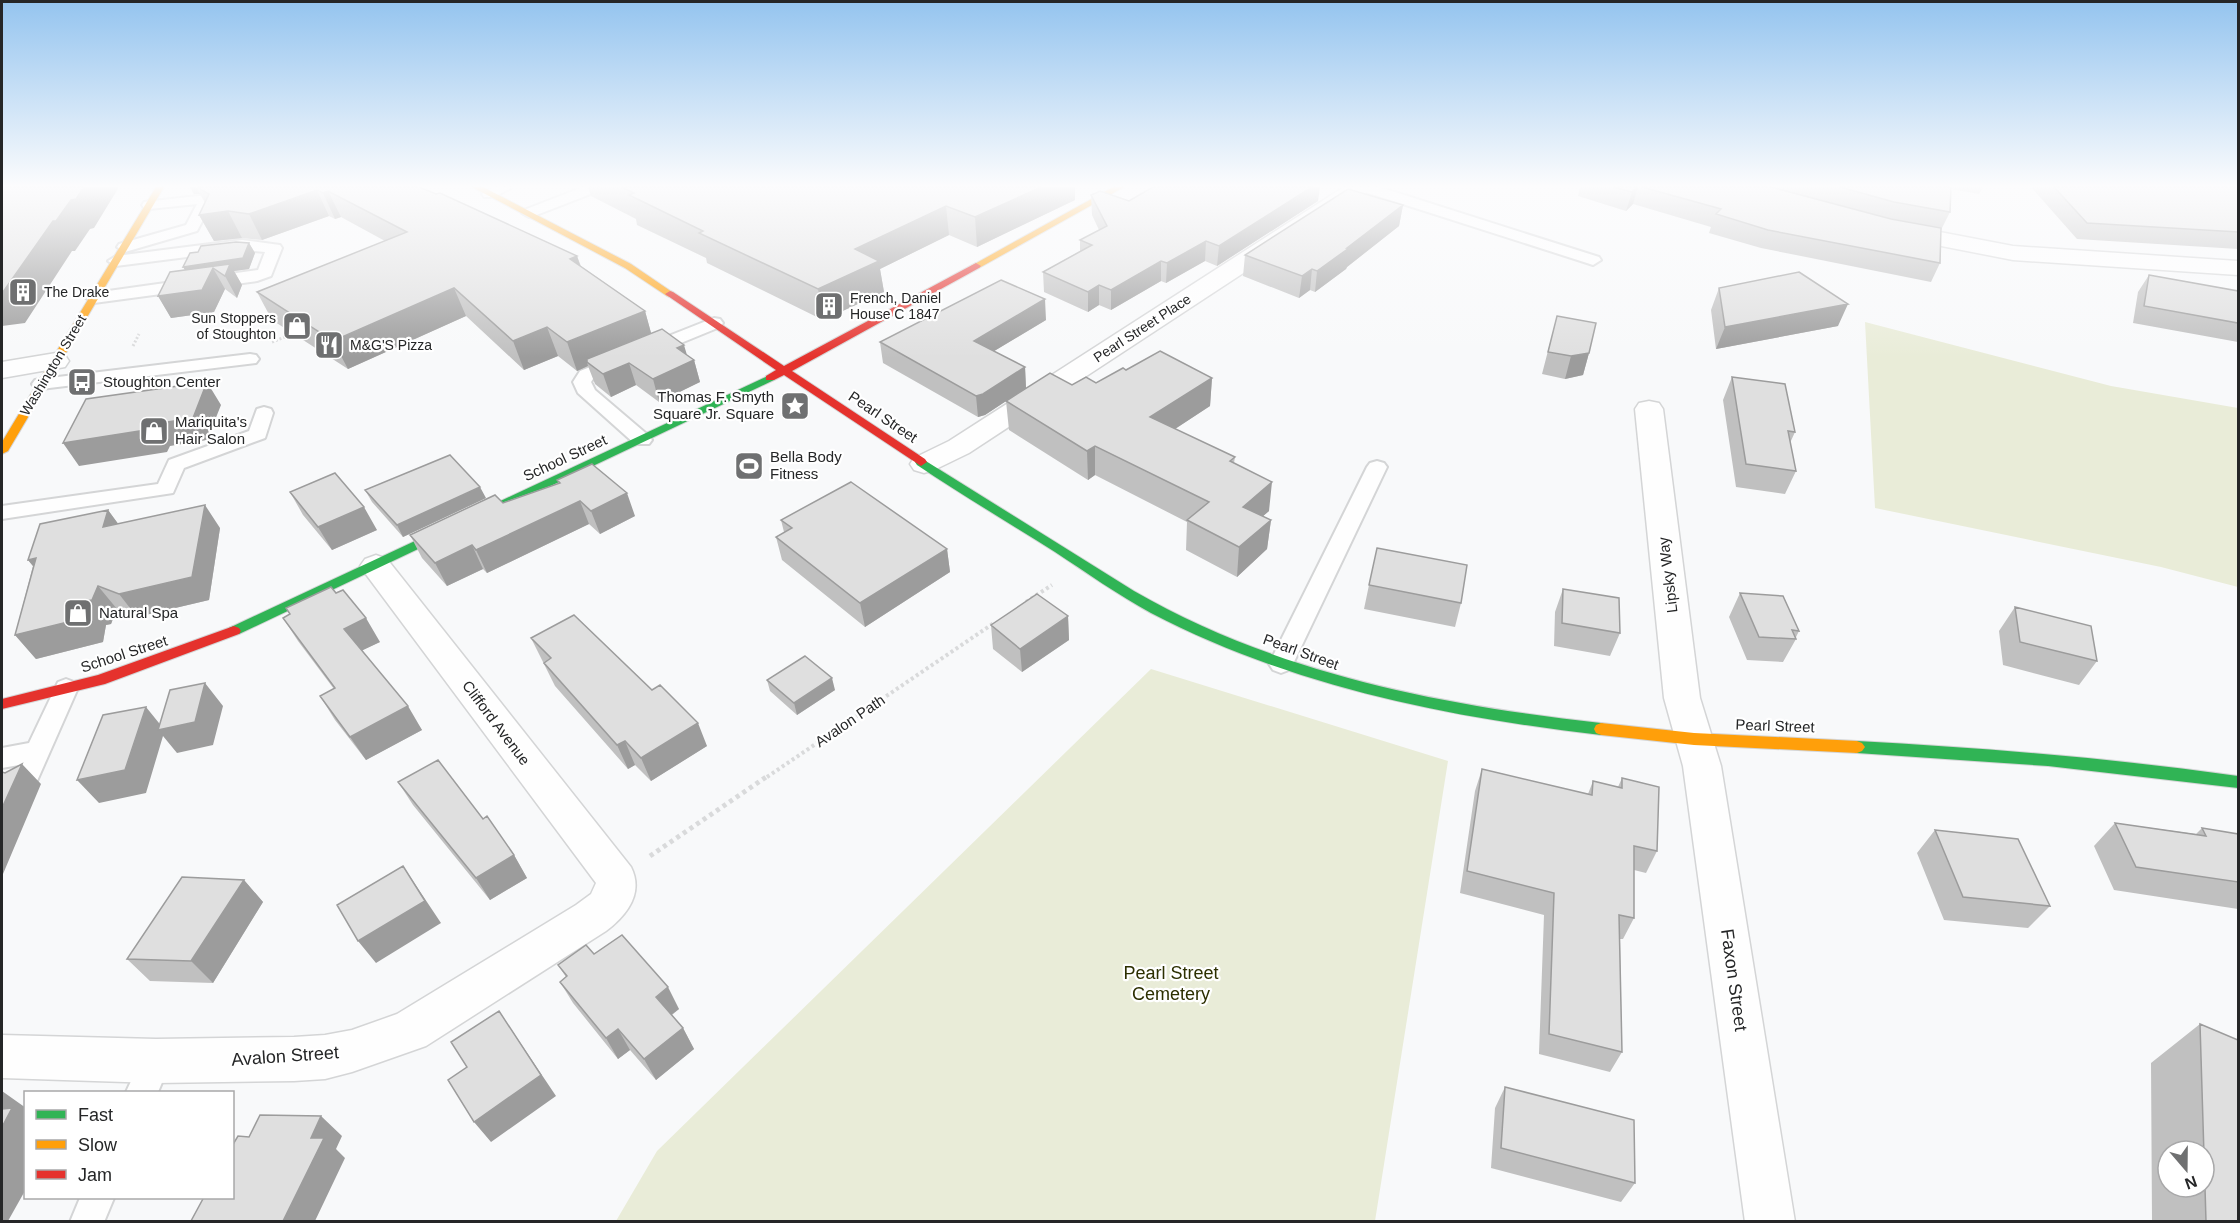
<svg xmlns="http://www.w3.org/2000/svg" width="2240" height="1223" font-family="Arial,sans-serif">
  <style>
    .green { fill: #e9ecd8 }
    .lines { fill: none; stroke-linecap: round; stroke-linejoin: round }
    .lane-casing { stroke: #d4d5d6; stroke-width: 4 }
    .street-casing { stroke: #d4d5d6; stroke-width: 3 }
    .fast-casing { stroke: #d4d5d6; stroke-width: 2 }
    .slow-casing { stroke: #d4d5d6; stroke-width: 2 }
    .jam-casing { stroke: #d4d5d6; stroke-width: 2 }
    .path-far2 { stroke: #d9dadb; stroke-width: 3; stroke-dasharray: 2 2; stroke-linecap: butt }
    .path-far1 { stroke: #d9dadb; stroke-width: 4; stroke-dasharray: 3 3; stroke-linecap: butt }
    .path { stroke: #d9dadb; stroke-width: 5; stroke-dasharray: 4 4; stroke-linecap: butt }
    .lane { fill: #fefefe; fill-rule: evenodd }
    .street { fill: #fefefe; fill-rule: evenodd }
    .fast { fill: #30b455; fill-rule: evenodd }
    .slow { fill: #ff9f0a; fill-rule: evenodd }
    .jam { fill: #e5322d; fill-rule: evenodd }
    .wall { fill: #c0c0c0; fill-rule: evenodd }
    .shaded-wall { fill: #9c9c9c }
    .building { fill: #dfdfdf; stroke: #9c9c9c; stroke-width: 1.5 }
    .labels { text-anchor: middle; stroke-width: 4.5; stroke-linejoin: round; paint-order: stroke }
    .far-poi-label { font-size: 14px; fill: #252627; stroke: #fff; text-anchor: start }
    .far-street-label { font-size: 14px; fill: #252627; stroke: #fff }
    .poi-label { font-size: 15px; fill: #252627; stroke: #fff; text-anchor: start }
    .street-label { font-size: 15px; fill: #252627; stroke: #fff }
    .near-park-label { font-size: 18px; fill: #2c2f00; stroke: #fff }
    .near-street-label { font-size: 18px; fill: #252627; stroke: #fff }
  </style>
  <rect width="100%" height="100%" fill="#f8f9fa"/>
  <path class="green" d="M1865,322l246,64 127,22v179l-77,-20 -286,-59z
    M1151,669l297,92 -73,460h-759l41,-70z"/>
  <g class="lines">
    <g class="lane-casing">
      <path id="lane" d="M493,187h20l-19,10h-10l-2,-3z
        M583,187h20l-2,3 -67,26 -5,1 -7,-4 2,-3z
        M1357,187h22l220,70 2,3 -8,5 -6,-2 -228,-73z
        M207,195l7,4 -17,32 -72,21 -8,-5 2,-3 67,-19 11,-21 -48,5 -5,-1 -2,-3 2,-3z
        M242,240l38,5 2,3 -11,28 -14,5 -163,22 -8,-5 8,-5 164,-23 7,-18 -23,-2 -126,16 -8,-5 8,-5z
        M714,318l6,1 3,4 -3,4 -127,52 -2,3 4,8 54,46 3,4 -3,4h-14l-57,-51 -5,-11 7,-11z
        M250,354l6,1 3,4 -3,4 -215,26 -6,-1 -3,-4 3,-4 6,-1z
        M264,407l7,2 2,4 -8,25 -81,30 -11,25 -171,26v-13l156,-22 11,-24 80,-29 8,-22z
        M1377,461l7,2 3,4 -94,197 -4,6 -8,3 -8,-3 -4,-6 98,-197 3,-4z
        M66,679l8,3 4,6 -41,93 -4,7 -9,3 -9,-3 -4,-7 8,-16 -17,3v-20l27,-5 29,-61z
        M156,1046l11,5 4,10 -13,31h-32l19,-41z
        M80,1198h34l-10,24h-34z"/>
    </g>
    <g class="street-casing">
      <path id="street" d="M1344,187h26l-3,5 -398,261 -35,17 -10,3 -10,-3 -4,-6 4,-6 35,-17z
        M1898,224l115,22 225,15v14l-225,-15 -123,-24 -3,-5 3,-5z
        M56,353l9,2 4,6 -4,6 -63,11v-16z
        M1649,401l10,2 4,6 37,289 21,68 74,456h-50l-62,-456 -19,-68 -29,-289 4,-6z
        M376,555l11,4 244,308c13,26 -4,48 -25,64l-180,115 -74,26 -27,7 -31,2 -138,2 -154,-5v-43l154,4 138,-2 31,-2 27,-5 45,-16 179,-109 15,-11 5,-11 -231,-310 -5,-7 5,-7z"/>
    </g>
    <g class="fast-casing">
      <path id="fast" d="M770,375l5,3 -1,2 -535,254h-10l-2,-3 2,-3z
        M921,458l213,133c142,82 305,114 467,132l5,2 2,4 -2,4 -5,2c-155,-18 -310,-49 -450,-122 -33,-18 -64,-40 -96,-61 -46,-29 -93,-57 -138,-87l-2,-3z
        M1857,741c128,7 254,17 381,35v12l-190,-22 -191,-13 -5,-2 -3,-4 3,-4z"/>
    </g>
    <g class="slow-casing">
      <path id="slow" d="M156,187h8l-156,264 -6,3v-12z
        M472,187h11l148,77 44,30 -5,3 -3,-1 -42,-28z
        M1113,187h11l-145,81 -8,-2z
        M1601,723l93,10 163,8 5,2 3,4 -3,4 -5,2 -163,-8 -93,-10 -5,-2 -2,-4 2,-4z"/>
    </g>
    <g class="jam-casing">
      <path id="jam" d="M976,263l5,3 -2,2 -187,103 133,88 2,3 -6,4 -137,-91 -10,5h-8v-4l10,-6 -111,-76 5,-3 3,1 111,74z
        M234,626l5,2 2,3 -2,3 -134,50 -103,25v-10l96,-24z"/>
    </g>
    <path class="path-far2" d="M272,342l13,-5
      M133,346l6,-12"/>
    <path class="path-far1" d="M1026,602l26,-17
      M767,777l227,-154"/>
    <path class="path" d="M650,856l119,-81"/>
    <use href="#lane" class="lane"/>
    <use href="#street" class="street"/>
    <use href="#fast" class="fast"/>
    <use href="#slow" class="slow"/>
    <use href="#jam" class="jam"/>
  </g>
  <path class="wall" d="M190,187h229l158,69 4,10 64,45 6,22 43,27 6,22 -41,20 -23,-17 -25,12 -16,-13 -7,-18 -11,5 -19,-15 -34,14 -58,-54 -118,53 -76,-49 -15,-28 128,-51 -44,-24 -6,2 -6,-3 -67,24 -20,-2 -28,3 -15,-26 6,-12 -5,-9h-6z
    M588,187h487v13l-98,47 -28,-12 -69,34 4,23 -61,28 -116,-57 -1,-5 -69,-33 -1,-6 -45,-23z
    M1580,187h403l-4,7 -28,-5 -1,23 -9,18 -1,33 -9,19 -170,-34 -52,-15 2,-6 -78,-23 -7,7 -48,-15z
    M2031,187h207v62l-161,-10z
    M1091,195l38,6h189l-101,65 -12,-5 -39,22 -5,-2 -50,29 -12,-5 -11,7 -44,-20 -1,-20 37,-21v-11l19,-10 -7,-15z
    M1403,205l-4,21 -52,41 -1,2 -31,23 -5,-2 -11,8 -56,-22 2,-21z
    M249,243l6,10 -6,16 -15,2 8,14 -5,13 -12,-9 -11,23 -43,6 -13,-22 27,-26 -2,-3z
    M2149,275l89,16v51l-105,-19 5,-31z
    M1719,288l119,38 -122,23 -5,-39z
    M1557,316l32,37 -6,22 -18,4 -23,-5z
    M1046,320l-52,31 31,16 1,21 70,-5 30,-13 86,8 -2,28 -35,23 60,28 -1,6 35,48 -6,5 8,4 -4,29 -30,28 -51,-27 1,-28 -92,-47 -7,5 -79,-50 -3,-29 -21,14 -7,2 -95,-54 -3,-21z
    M1732,377l63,55 -5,11 6,28 -11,23 -49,-7 -13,-87z
    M557,480l78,36 -35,18 -11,-10 -102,49 -4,-4 -36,17 -25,-28 -12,-23 149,-52z
    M365,490l121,8 -83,39 -31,-35z
    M290,492l87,38 -45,20 -29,-35z
    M108,510l10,14 102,4 -11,72 -72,17 -20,-8 -6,15 -5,1 -3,17 -67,17 -21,-24 18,-69 -5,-6z
    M781,520l166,29 3,23 -85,55 -83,-67 -6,-23 8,-5z
    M1369,585l92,18 -6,24 -91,-18z
    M1563,589l57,44 -10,23 -56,-10 1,-34z
    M1740,593l59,38 -3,6v2l-13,23 -36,-2 -18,-43z
    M2015,607l82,54 -18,24 -76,-20 -4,-34z
    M1068,616l1,24 -47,32 -29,-23 -2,-24z
    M283,618l97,24 -18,8 60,80 -56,30 -31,-40 -15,-24 14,-7 -36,-48z
    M531,638l176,108 -56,35 -16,-16 -7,4 -73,-83z
    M767,680l68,10 -38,25 -27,-24z
    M1482,769l106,25 5,-13 25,6 4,-9 35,73 -11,22 -12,-3v48l-11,21h-3l2,113 -12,20 -71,-18 5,-139 -84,-22 15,-102z
    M398,782l85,37 31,36 13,23 -37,22 -77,-95z
    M2115,823l81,11 6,-6 36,6v75l-124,-19 -20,-44z
    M1935,830l115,76 -22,22 -84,-8 -27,-67z
    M244,880l19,22 -50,81 -63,-2 -23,-22z
    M594,954l85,55 -7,6 11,13 11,21 -38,31 -26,-30 -12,9 -45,-56 -13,-21 6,-5 -8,-12z
    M2200,1024l38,197h-86l-1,-158zM2168,1151h36v36h-36z
    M1505,1087l130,96 -14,19 -130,-34 4,-60z"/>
  <path class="shaded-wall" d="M84,187h35l-25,41 -4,1 -15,22h-3l-47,72 -23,3v-34l51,-71 18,-21z
    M190,187h6l4,7h-6z
    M1041,187h34v13l-98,47 -2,-30z
    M1312,187h8l-2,14 -101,65 2,-20z
    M1637,187h1l-5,17 -7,7 6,-19z
    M317,190l12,26 -67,24 -13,-26z
    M328,191l13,26 -6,2 -12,-26z
    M1403,205l-4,21 -52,41 -1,2 -31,23 2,-21z
    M946,206l3,29 -69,34 4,23 -61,28 -5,-31 37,-40z
    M228,211l14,27 -28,3 -15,-26z
    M1206,241l-1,20 -39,22 1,-20z
    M249,243l6,10 -6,16 -15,2 8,14 -5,13 -12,-22 -12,-8 12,21 -11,23 -43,6 -13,-22 32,-19 -7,-10z
    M577,256l9,27 -16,-24z
    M1161,261v20l-50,29v-20z
    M1312,269l-2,21 -11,8 3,-22z
    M1099,285v20l-11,7v-20z
    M454,288l12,28 -118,53 -15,-28z
    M1045,299l1,21 -70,42 -2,-21z
    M1848,304l-10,22 -122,23 9,-22z
    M645,311l8,29 -66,22 1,4 -11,5 -10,-29z
    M547,327l11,29 -34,14 -11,-29z
    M684,345l5,17 5,-2 6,22 -41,20 -6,-23 24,-31z
    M1589,353l-6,22 -18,4 6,-23z
    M629,363l7,22 -25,12 -8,-23z
    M1025,367l1,21 -41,27 -7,2 -2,-21z
    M1212,378l-2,28 -61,40 1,-29z
    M207,382l14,23 -14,35 -37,6 -3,6 -88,14 -16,-23 92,-19z
    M1095,446v29l-7,5 -1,-29z
    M1272,482l-3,29 -29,25 3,-29z
    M480,487l6,11 -83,39 -6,-12z
    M627,493l8,23 -35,18 -9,-23z
    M580,501l9,23 -102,49 -11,-23z
    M205,505l15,23 -11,72 -72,17 -18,-23z
    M364,507l13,23 -45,20 -14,-23z
    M108,510l17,23 -22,-6z
    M1271,520l-4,29 -30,28 2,-30z
    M472,545l11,24 -36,17 -12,-23z
    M947,549l3,23 -85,55 -5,-24z
    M36,558l11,25 -19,-23z
    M98,586l19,23 -6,15 -5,1 -3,17 -67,17 -21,-24 72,-34z
    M1068,616l1,24 -47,32 -2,-23z
    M366,618l14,24 -21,10 -15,-23z
    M832,678l3,12 -38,25 -3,-12z
    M205,683l18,23 -10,39 -36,8 -14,-17 -17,57 -47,10 -22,-23 69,-73 17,21z
    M408,706l14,24 -56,30 -16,-23z
    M698,723l9,23 -56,35 -10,-23z
    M625,741l10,24 -7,4 -11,-24z
    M22,764l19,20 -38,90h-1v-66z
    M514,855l13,23 -37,22 -14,-22z
    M403,866l38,57 -65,40 -18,-22z
    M244,880l19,22 -50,81 -22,-22z
    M668,987l11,22 -12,9 -11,-21z
    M499,1011l57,85 -65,46 -17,-20z
    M683,1028l11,21 -38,31 -12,-21z
    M618,1029l12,21 -12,9 -12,-21z
    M2,1091l24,17v81l-18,32h-6z
    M321,1116l21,20 -6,13 9,9 -30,63h-32l28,-83z"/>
  <path class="building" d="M2,187h82l-8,12 -5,1 -15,21h-3l-50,71h-1z
    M197,187h222l17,7 4,-1 137,63 -7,3 75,52 -78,31 -20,-15 -34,14 -59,-53 -121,53 -76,-49 150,-60 -79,-41 -5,2 -6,-3 -68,24 -21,-3 -29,4 10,-21z
    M621,187h420l-66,30 -29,-11 -91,43 24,12 -61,28 -119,-56 4,-2 -74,-36 5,-2z
    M1153,187h159l-93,59 -13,-5 -39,22 -6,-2 -50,29 -12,-5 -11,7 -45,-20 49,-27 -12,-5 27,-14 -16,-31 9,-4 29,10z
    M1613,187h24l-5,5z
    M1642,187h129l120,32 50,9 -1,35 -172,-33 -52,-16 5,-5z
    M1840,187h111l-1,25 -56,-10z
    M2054,187h184v45l-151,-9z
    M1348,189l55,16 -56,43h2l-32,23 -5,-2 -10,7 -57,-21z
    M236,242l13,1 -6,15 -60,9 7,-14 8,-1 3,-6z
    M230,264l-5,12 -12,-8 -11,22 -44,6 12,-24z
    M1799,272l49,32 -123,23 -6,-39z
    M2149,275l89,16v32l-94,-17z
    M1001,280l44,19 -71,42 51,26 -42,27 -7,2 -96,-54z
    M1557,316l39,7 -7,30 -18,3 -23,-4z
    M662,329l22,16 -7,3 17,12 -41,19 -24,-16 -26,11 -16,-12v-3z
    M1160,351l52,27 -62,39 85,40 -5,4 42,21 -29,25 28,13 -32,27 -52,-27 22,-18 -114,-56 -8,5 -81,-50 44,-28 22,12 14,-8 10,6 27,-15 3,2z
    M1732,377l53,7 10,48 -7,-1 8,40 -50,-7z
    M207,382l-14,36 -38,6 -3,5 -89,14 23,-44z
    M450,455l30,32 -83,38 -32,-35z
    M592,464l35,29 -36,18 -11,-10 -104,49 -4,-5 -37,18 -25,-28 85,-40 8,8 57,-20 -3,-3z
    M335,473l29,34 -46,20 -28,-35z
    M851,482l96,67 -87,54 -84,-66 16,-9 -11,-8z
    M205,505l-13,72 -73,17 -21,-8 -6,14 -5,1 -3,17 -69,17 21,-77 -8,2 12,-36 68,-14 -5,17z
    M1377,548l90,17 -6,38 -92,-18z
    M331,587l5,6 7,-3 23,28 -22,11 64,77 -58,31 -30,-41 15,-8 -52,-70 7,-4 -4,-6z
    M1563,589l56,9 1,35 -58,-10z
    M1740,593l43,3 16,35 -7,-1 4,9 -37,-2z
    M1037,594l31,22 -48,33 -29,-24z
    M2015,607l76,19 6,35 -77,-19z
    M574,615l78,75 8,-5 38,38 -57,35 -16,-17 -8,4 -73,-82 7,-5 -20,-20z
    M805,656l27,22 -38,25 -27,-23z
    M205,683l-10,39 -37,8 12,-40z
    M146,707l-21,63 -48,10 26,-65z
    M438,760l45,59 4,-3 27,39 -38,23 -78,-96z
    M22,764l-20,44v-36l3,1z
    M1482,769l110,26 1,-14 29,7v-10l37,9 -2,64 -23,-5v72l-15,-3 3,137 -73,-18 5,-141 -87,-22z
    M2115,823l91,13 -4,-8 36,6v48l-102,-15z
    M1935,830l83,9 32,67 -87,-9z
    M403,866l22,35 -67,40 -21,-36z
    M182,877l62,3 -53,81 -64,-2z
    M622,935l46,52 -12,10 27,31 -39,31 -26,-30 -12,9 -46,-56 7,-6 -9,-11 28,-20 8,9z
    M499,1011l42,64 -67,47 -26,-42 19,-13 -16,-25z
    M2200,1024l38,16v181h-32z
    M1505,1087l129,33 1,63 -134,-35z
    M12,1108l-10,19v-18z
    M260,1115l61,1 -10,22h13l-41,83h-92l13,-24h28v-51l6,-10 11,1z"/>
  <linearGradient id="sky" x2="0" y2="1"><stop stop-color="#94c4ef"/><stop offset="0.52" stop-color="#fcfcfd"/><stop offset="1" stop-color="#fcfcfd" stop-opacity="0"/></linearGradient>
  <rect width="2240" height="358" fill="url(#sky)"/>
  <defs>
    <g id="building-square" transform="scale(1.5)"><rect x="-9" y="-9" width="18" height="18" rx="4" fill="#6f7071" stroke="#fff"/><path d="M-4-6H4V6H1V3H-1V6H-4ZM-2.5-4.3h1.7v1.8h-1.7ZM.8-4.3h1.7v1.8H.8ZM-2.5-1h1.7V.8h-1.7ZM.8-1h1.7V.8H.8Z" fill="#fff"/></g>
    <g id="shop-square" transform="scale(1.5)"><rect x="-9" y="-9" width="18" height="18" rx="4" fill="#6f7071" stroke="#fff"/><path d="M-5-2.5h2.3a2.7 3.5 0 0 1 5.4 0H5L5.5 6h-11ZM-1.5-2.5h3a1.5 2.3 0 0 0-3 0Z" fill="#fff"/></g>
    <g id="restaurant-square" transform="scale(1.5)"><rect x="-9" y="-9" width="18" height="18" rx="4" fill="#6f7071" stroke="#fff"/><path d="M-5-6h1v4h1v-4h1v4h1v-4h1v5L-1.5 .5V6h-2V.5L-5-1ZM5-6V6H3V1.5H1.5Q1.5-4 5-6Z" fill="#fff"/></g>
    <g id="bus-square" transform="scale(1.5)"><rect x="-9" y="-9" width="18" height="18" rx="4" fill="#6f7071" stroke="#fff"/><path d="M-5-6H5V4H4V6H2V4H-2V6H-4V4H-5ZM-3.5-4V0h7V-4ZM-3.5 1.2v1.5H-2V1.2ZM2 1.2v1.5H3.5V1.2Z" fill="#fff"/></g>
    <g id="sight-square" transform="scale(1.5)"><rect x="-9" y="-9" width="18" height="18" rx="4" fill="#6f7071" stroke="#fff"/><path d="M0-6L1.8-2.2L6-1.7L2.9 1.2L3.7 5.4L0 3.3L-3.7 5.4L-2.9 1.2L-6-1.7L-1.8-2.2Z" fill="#fff"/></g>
    <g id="stadium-square" transform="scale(1.5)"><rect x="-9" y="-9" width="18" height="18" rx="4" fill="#6f7071" stroke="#fff"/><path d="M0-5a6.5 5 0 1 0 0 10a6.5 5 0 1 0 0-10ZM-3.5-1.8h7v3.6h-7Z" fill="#fff"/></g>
  </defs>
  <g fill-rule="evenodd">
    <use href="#building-square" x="23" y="292"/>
    <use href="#building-square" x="829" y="306"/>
    <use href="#shop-square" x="297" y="326"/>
    <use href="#restaurant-square" x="329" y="345"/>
    <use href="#bus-square" x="82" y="382"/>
    <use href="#sight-square" x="795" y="406"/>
    <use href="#shop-square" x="154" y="431"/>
    <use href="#stadium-square" x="749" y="466"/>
    <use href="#shop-square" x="78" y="613"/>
  </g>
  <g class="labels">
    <g class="far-poi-label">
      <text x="44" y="297">The Drake</text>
      <text x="850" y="303">French, Daniel<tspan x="850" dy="16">House C 1847</tspan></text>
      <text x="276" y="323" text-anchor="end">Sun Stoppers<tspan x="276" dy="16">of Stoughton</tspan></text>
      <text x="350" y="350">M&amp;G'S Pizza</text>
    </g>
    <g class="far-street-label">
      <text transform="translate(1142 328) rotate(-33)" y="5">Pearl Street Place</text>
      <text transform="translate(53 365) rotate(-59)" y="5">Washington Street</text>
    </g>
    <g class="poi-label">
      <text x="103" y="387">Stoughton Center</text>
      <text x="774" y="402" text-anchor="end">Thomas F. Smyth<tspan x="774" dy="17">Square Jr. Square</tspan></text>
      <text x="175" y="427">Mariquita's<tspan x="175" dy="17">Hair Salon</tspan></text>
      <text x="770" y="462">Bella Body<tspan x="770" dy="17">Fitness</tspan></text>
      <text x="99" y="618">Natural Spa</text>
    </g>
    <g class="street-label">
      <text transform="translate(883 417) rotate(34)" y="5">Pearl Street</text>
      <text transform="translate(565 458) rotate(-25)" y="5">School Street</text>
      <text transform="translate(1668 575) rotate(-97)" y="5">Lipsky Way</text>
      <text transform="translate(1301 652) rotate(20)" y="5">Pearl Street</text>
      <text transform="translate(124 654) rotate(-18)" y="5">School Street</text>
      <text transform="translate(850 721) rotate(-34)" y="5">Avalon Path</text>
      <text transform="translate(496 723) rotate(53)" y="5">Clifford Avenue</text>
      <text transform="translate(1775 726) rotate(2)" y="5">Pearl Street</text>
    </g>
    <g class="near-park-label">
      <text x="1171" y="979">Pearl Street<tspan x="1171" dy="21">Cemetery</tspan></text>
    </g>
    <g class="near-street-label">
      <text transform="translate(1734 980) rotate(82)" y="6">Faxon Street</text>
      <text transform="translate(285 1056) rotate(-4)" y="6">Avalon Street</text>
    </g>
  </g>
  <rect width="2240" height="1223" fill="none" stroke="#252627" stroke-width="6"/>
  <rect x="24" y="1091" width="210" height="108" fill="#ffffff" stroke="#a8a8a9" stroke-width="1.5"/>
  <rect x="36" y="1110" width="30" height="9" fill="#30b455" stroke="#a8a8a9" stroke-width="1.5"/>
  <text x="78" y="1121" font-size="18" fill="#252627">Fast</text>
  <rect x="36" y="1140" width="30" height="9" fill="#ff9f0a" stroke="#a8a8a9" stroke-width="1.5"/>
  <text x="78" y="1151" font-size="18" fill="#252627">Slow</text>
  <rect x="36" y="1170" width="30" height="9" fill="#e5322d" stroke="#a8a8a9" stroke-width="1.5"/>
  <text x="78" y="1181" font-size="18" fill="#252627">Jam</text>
  <g transform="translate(2186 1169) rotate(160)"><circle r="28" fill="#ffffff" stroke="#a8a8a9" stroke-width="1.5"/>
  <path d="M0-4.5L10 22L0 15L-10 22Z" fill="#6f7071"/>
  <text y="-9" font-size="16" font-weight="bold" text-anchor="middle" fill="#252627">N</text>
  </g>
</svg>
